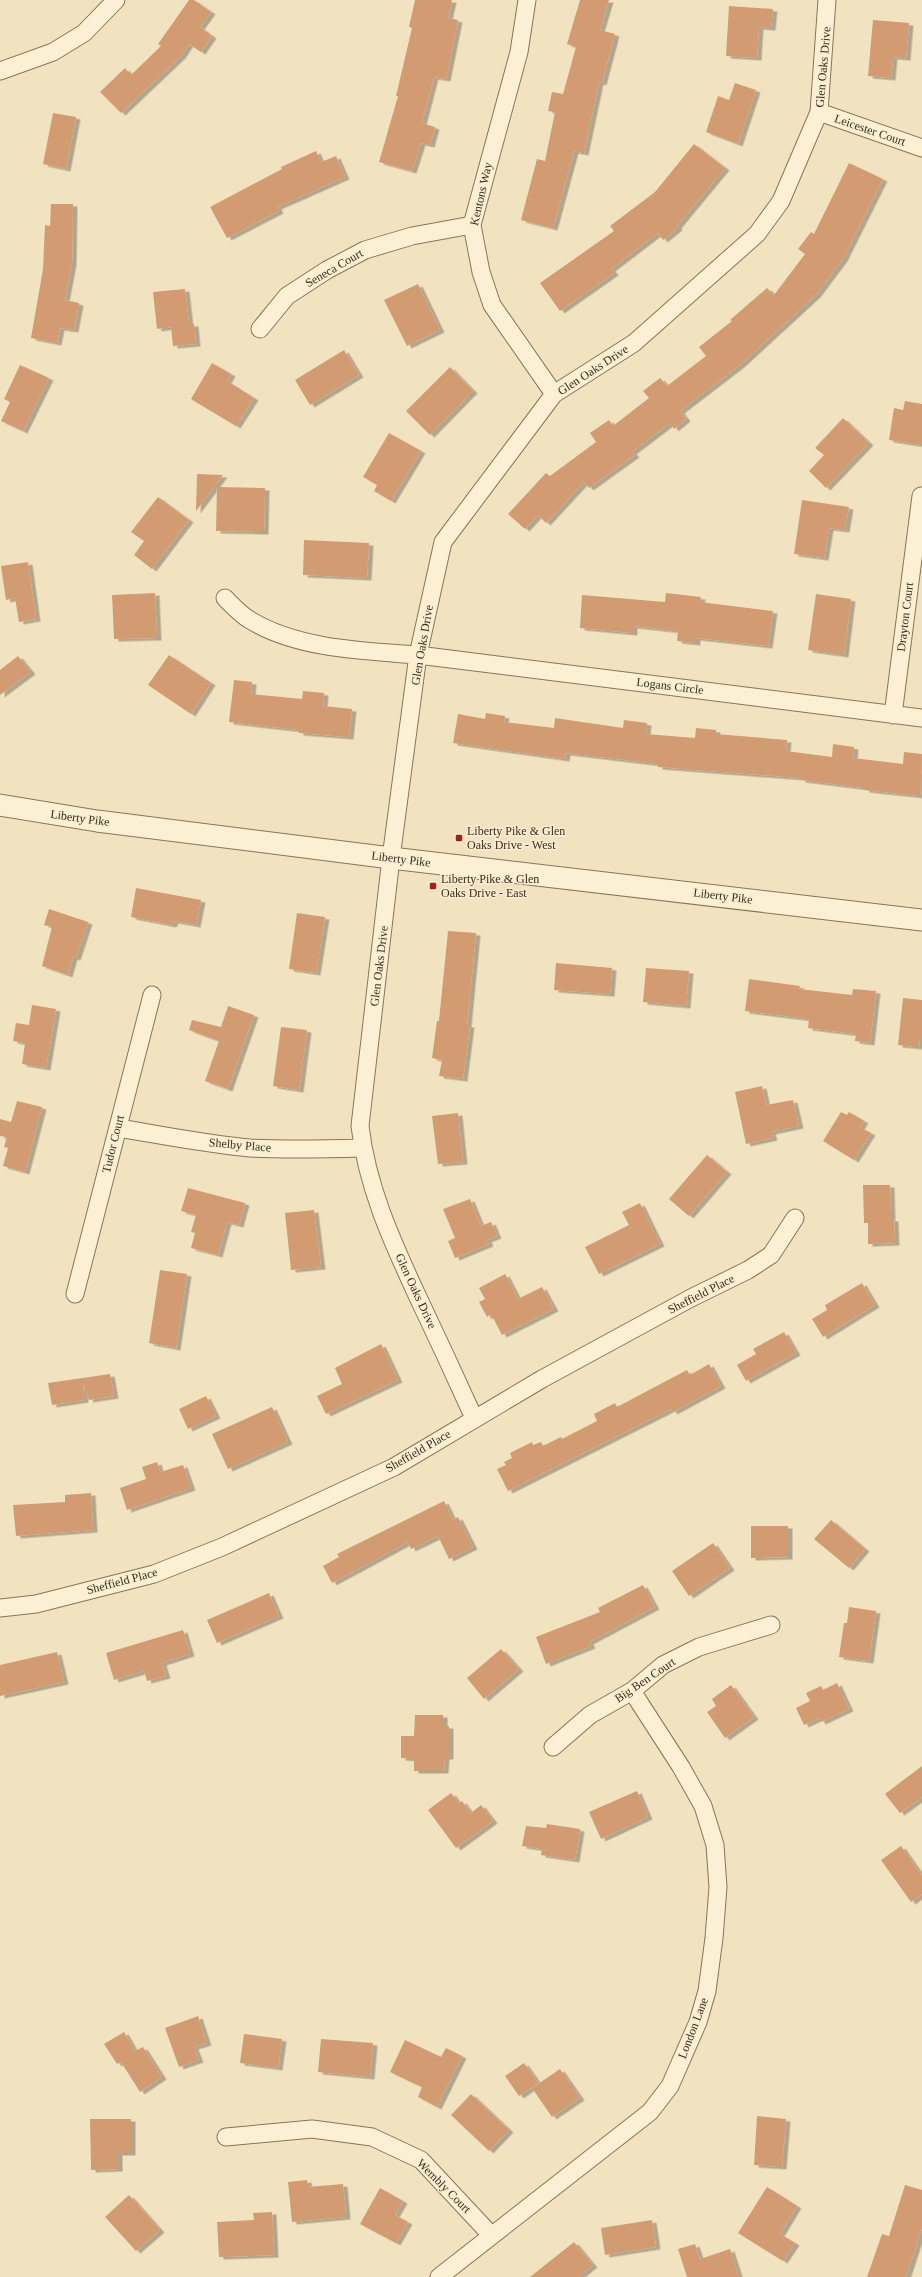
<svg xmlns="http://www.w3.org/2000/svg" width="922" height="2277" font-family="'Times New Roman',serif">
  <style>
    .building { fill: #d39b72; filter: url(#shadow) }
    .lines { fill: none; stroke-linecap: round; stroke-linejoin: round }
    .minor-casing { stroke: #8c7356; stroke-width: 19 }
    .tertiary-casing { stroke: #8c7356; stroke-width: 23 }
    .minor { stroke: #fcf0d4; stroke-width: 17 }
    .tertiary { stroke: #fcf0d4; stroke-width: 21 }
    .poi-dot { fill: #a12122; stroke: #f8edd0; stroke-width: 1.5 }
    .labels { text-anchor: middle; stroke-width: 3; stroke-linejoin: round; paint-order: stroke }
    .street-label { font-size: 12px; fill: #3b2b1c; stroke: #f8edd0 }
    .poi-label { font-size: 12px; fill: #3b2b1c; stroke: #f8edd0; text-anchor: start }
  </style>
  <defs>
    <filter id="shadow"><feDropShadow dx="4.5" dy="2.5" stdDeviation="0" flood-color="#0004"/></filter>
  </defs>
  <rect width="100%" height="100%" fill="#f2e3c0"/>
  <path class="building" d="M189,0h5l17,12 -11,15 12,9 -11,16 -12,-8 -8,12 -60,57 -21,-21 25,-24 6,7 30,-29 -3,-2z
    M415,0h37l-4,18 10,2 -12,59 -12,-2 -12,46 13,4 -5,18 -9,-2 -9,28 -33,-9 19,-66h-2l16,-68 -3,-1z
    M580,0h29l-9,30 15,4 -13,49 -3,-1 -15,71 -10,-2 -21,77 -32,-8 16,-61 8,2 10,-49 -7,-1 4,-19 11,2 13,-47 -9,-3z
    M729,6l44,3 -2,19 -12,-1 -2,31 -31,-2z
    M873,20l36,3 -3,35 -13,-1 -2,21 -23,-2z
    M735,83l21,7 -18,54 -32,-12 12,-36 11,4z
    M53,113l23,4 -10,52 -23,-5z
    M694,144l31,24 -48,58 1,2 -15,12 -5,-7 -47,36 3,4 -54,38 -20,-28 74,-52 -4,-5 45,-34z
    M316,151l5,11 15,-6 9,21 -68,30 2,4 -52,27 -17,-31 72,-38 -1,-2z
    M849,163l34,16 -40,80 -27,36 -76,70 -60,46 6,8 -12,10 -4,-6 -38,29 3,3 -46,33 -5,-6 -38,41 -8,-8 -13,14 -17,-15 38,-41 4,3 46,-34 -6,-9 19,-13 4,6 36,-28 -6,-7 17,-13 7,8 39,-30 -7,-9 33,-26 -2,-1 37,-32 7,7 31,-41 -7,-5 13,-17 3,2z
    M51,204h22l-1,59 -7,37 14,3 -5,27 -14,-2 -3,15 -26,-5 12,-69 2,-44 5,1z
    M418,284l22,46 -33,16 -23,-46z
    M185,289l4,35h5l2,20 -23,2 -2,-19 -14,2 -4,-37z
    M344,350l15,25 -49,30 -15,-25z
    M212,363l19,11 -4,7 27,17 -18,28 -45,-27z
    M20,365l29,13 -26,53 -22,-10 9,-19 -6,-3z
    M450,367l23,24 -43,44 -24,-24z
    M905,401l17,3v41l-33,-5 5,-32 9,2z
    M843,418l26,25 -43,45 -17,-17 15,-16 -9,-7z
    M389,433l32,18 -30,50 -17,-10 3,-6 -14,-8z
    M197,474l26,1 -27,36z
    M217,487l48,1 -1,44 -48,-1z
    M158,497l31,23 -37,49 -18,-14 10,-14 -13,-9z
    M802,500l47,7 -4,23 -16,-2 -5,30 -30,-4z
    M304,540l65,3 -2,35 -64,-3z
    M28,562l8,57 -17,3 -4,-24 -9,2 -5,-34z
    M155,593l2,45 -43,1 -2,-44z
    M666,593l35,4 -1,5 73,9 -5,35 -72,-8v5l-19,-2 1,-10 -45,-5v7l-53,-5 2,-33 83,7z
    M816,594l35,5 -7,56 -36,-5z
    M169,655l42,28 -20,31 -43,-29z
    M18,656l13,16 -31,23v-25z
    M234,680l18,2 -1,12 51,5 1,-8 21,2 -1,13 29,3 -3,28 -50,-4v-3l-70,-8z
    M486,713l19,3 -1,6 50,6 1,-10 68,10 1,-8 23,3 -1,11 49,4 1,-10 20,2v4l71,6 -1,11 46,6 1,-13 21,3 -1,11 50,6 1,-12 18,2 -2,42 -55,-6v-2l-64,-8v-2l-143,-11v-3l-92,-11 -1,6 -112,-16 5,-29 27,5z
    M136,888l65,12 -5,25 -22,-4 -2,4 -41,-8z
    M49,909l39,13 -12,36 -3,-1 -5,18 -26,-9 10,-39 -8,-2z
    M297,913l28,4 -9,56 -27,-4z
    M448,931l28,2 -9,92h3l-7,54 -24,-3 3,-16 -10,-2 5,-37h2z
    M556,963l56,5 -2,26 -56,-4z
    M646,968l43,3 -3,35 -43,-4z
    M749,979l51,7 -1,3 53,6 1,-6 23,2 -6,52 -15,-2 1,-7 -48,-6 1,-9 -64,-8z
    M903,998l19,2v37h-2l-1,10 -21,-2z
    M32,1005l24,4 -10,59 -24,-4 3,-21 -12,-2 3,-18 13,2z
    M228,1006l26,9 -26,74 -23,-8 14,-40 -30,-11 3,-10 29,7z
    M281,1027l26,3 -8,60 -26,-4z
    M762,1086l4,19 27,-5 6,26 -28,6 2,6 -27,6 -11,-52z
    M17,1101l25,6 -17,65 -22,-6 5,-18 -4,-1 3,-10 -7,-1v-17l11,3z
    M841,1112l6,3 2,-3 15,9 -4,6 11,6 -17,27 -31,-19z
    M458,1113l5,49 -25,2 -6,-48z
    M707,1155l20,17 -38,44 -20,-17z
    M863,1185h27l1,34h3l1,24 -27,1v-21h-4z
    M188,1188l57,15 -6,22 -12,-3 -9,33 -27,-7 4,-15 -4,-1 5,-17 -15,-4z
    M470,1199l11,27 10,-4 6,14 -10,4 2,4 -34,14 -7,-17 7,-3 -12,-29z
    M640,1203l20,41 -61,30 -14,-27 44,-22 -7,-13z
    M314,1210l7,57 -30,3 -6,-57z
    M160,1270l27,4 -11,74 -27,-5z
    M505,1274l13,25 24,-12 12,22 -52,26 -11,-21 -4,3 -8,-15 6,-3 -6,-11z
    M862,1283l13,22 -52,32 -11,-18 15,-9 -2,-5z
    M784,1332l12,21 -50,28 -9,-16 19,-11 -3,-5z
    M381,1344l17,36 -72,34 -9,-18 25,-12 -7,-16z
    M709,1364l12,22 -48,26 -2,-3 -163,82 -11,-22 9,-4 -2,-3 8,-4 -2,-5 22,-11 1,3 8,-3 2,4 18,-9 1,2 35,-18 -3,-7 21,-11 2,4 70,-37 3,5z
    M110,1374l4,22 -25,4 -6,-17 1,17 -32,5 -4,-22z
    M206,1396l10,20 -28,13 -9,-20z
    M272,1407l16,35 -60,27 -16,-35z
    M157,1462l3,10 23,-7 8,23 -64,22 -7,-22 26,-9 -4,-12z
    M91,1493l2,37 -77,6 -3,-31 52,-3v-7z
    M444,1501l9,19 5,-3 15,30 -24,12 -11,-23 -27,13 -3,-7 -76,41 -9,-17 16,-9 -2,-3z
    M831,1520l34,29 -16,19 -35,-29z
    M751,1526h37v31l-37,1z
    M713,1543l17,25 -41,28 -17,-25z
    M643,1585l12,22 -66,35 2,4 -45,18 -10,-27 64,-25 -2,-4z
    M269,1593l10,23 -62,27 -10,-23z
    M849,1607l27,4 -7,50 -30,-4 5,-34h3z
    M183,1630l7,24 -28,9 4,13 -19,5 -3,-10 -30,9 -8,-27z
    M501,1649l18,20 -35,30 -17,-21z
    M57,1652l7,30 -64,14v-31z
    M837,1683l12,26 -28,13 -2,-4 -15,7 -8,-17 14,-7 -4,-8 15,-7 2,4z
    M731,1685l23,32 -29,21 -18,-26 9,-6 -4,-7z
    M415,1715h28v11h6v31h-4l-1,14h-30v-12l-13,-1v-22h13z
    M922,1766v31l-22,16 -15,-19z
    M637,1791l11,26 -47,22 -12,-27z
    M451,1793l8,10 3,-2 9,12 10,-8 12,16 -37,27 -28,-38z
    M547,1824l33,5 -5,31 -34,-5 1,-6 -20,-3 4,-20 20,2z
    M901,1846l21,30v18l-11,8 -30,-42z
    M198,2016l9,27 -13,4 5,13 -20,7 -14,-39z
    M124,2032l11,19 8,-4 19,30 -22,15 -19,-30 -4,2 -13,-20z
    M244,2034l38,5 -4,29 -38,-5z
    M321,2039l52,4 -3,34 -52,-5z
    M405,2040l36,17 5,-9 16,8 -25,51 -19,-10 4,-10 -32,-15z
    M524,2063l14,20 -19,13 -14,-20z
    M560,2069l20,29 -28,19 -20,-29z
    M471,2094l38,36 -20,21 -38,-36z
    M757,2116l29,3 -4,48 -28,-2z
    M90,2119h41v34h-13v16l-27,1z
    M307,2180l1,7 35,-3 3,33 -54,5 -4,-40z
    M905,2185l17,5v38l-16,49h-39l15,-43 7,2z
    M767,2187l30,19 -17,28 15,9 -12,18 -45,-28z
    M380,2188l23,13 -8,14 13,7 -12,21 -36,-19z
    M129,2195l31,35 -24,21 -31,-34z
    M272,2212l2,43 -55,2 -2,-35 37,-2 -1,-7z
    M652,2220l4,27 -51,8 -4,-27z
    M574,2242l19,23 -15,12h-48z
    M695,2244l5,15 30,-10 9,28h-52l-9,-28z"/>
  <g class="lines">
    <g class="minor-casing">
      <path id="minor" d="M527,0l-8,52 -47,173 9,47 11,33 62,89
        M0,71l53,-19 31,-19 32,-33
        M819,112l103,36
        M260,329l27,-33 40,-26 38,-20 47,-14 60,-11
        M225,598c7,7 16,17 25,22 47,29 114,31 168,35l504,63
        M893,715l28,-219
        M118,1128c43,7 88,16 132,20 38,2 75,1 113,0
        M75,1294l77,-299
        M474,1418c-19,-42 -38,-83 -58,-125 -25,-54 -49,-107 -56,-167l31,-268 27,-203 25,-113 111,-148 80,-51 123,-109 24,-33 38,-89 8,-112
        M0,1608l36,-4 118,-30 68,-27 172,-80 148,-88 149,-81 57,-28 23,-15 24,-37
        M553,1747l37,-32 42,-24 31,-26 36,-18 72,-22
        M226,2137l86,-8 60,8 49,23 70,75
        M439,2277l211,-165 20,-26 28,-64 9,-31 7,-53 4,-51 -3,-42 -12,-39 -22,-39 -49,-76"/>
    </g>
    <g class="tertiary-casing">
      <path id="tertiary" d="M0,805l97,16 294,37 531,62"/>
    </g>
    <use href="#minor" class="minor"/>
    <use href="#tertiary" class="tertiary"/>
  </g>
  <g class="poi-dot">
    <rect x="455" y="834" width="8" height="8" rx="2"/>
    <rect x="429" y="882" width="8" height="8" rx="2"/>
  </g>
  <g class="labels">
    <g class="street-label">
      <text transform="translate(823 67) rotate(-85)" y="4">Glen Oaks Drive</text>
      <text transform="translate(870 130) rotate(19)" y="4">Leicester Court</text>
      <text transform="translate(481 194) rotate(-77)" y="4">Kentons Way</text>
      <text transform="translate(334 268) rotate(-30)" y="4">Seneca Court</text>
      <text transform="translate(593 370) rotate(-33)" y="4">Glen Oaks Drive</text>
      <text transform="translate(905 617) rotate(-83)" y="4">Drayton Court</text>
      <text transform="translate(422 645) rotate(-80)" y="4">Glen Oaks Drive</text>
      <text transform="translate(670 686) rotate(7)" y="4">Logans Circle</text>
      <text transform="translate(80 818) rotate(8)" y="4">Liberty Pike</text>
      <text transform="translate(401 859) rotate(7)" y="4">Liberty Pike</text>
      <text transform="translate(723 896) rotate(7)" y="4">Liberty Pike</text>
      <text transform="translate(379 966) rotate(-83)" y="4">Glen Oaks Drive</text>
      <text transform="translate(113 1144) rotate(-76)" y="4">Tudor Court</text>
      <text transform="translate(240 1145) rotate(5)" y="4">Shelby Place</text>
      <text transform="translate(416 1291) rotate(65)" y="4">Glen Oaks Drive</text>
      <text transform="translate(701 1294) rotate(-27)" y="4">Sheffield Place</text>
      <text transform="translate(418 1451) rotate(-30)" y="4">Sheffield Place</text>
      <text transform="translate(122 1581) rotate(-15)" y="4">Sheffield Place</text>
      <text transform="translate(645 1680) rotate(-34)" y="4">Big Ben Court</text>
      <text transform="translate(693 2028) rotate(-69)" y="4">London Lane</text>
      <text transform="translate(444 2186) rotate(45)" y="4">Wembly Court</text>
    </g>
    <g class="poi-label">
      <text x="467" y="835">Liberty Pike &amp; Glen<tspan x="467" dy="14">Oaks Drive - West</tspan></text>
      <text x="441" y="883">Liberty Pike &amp; Glen<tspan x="441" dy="14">Oaks Drive - East</tspan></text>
    </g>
  </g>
</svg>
